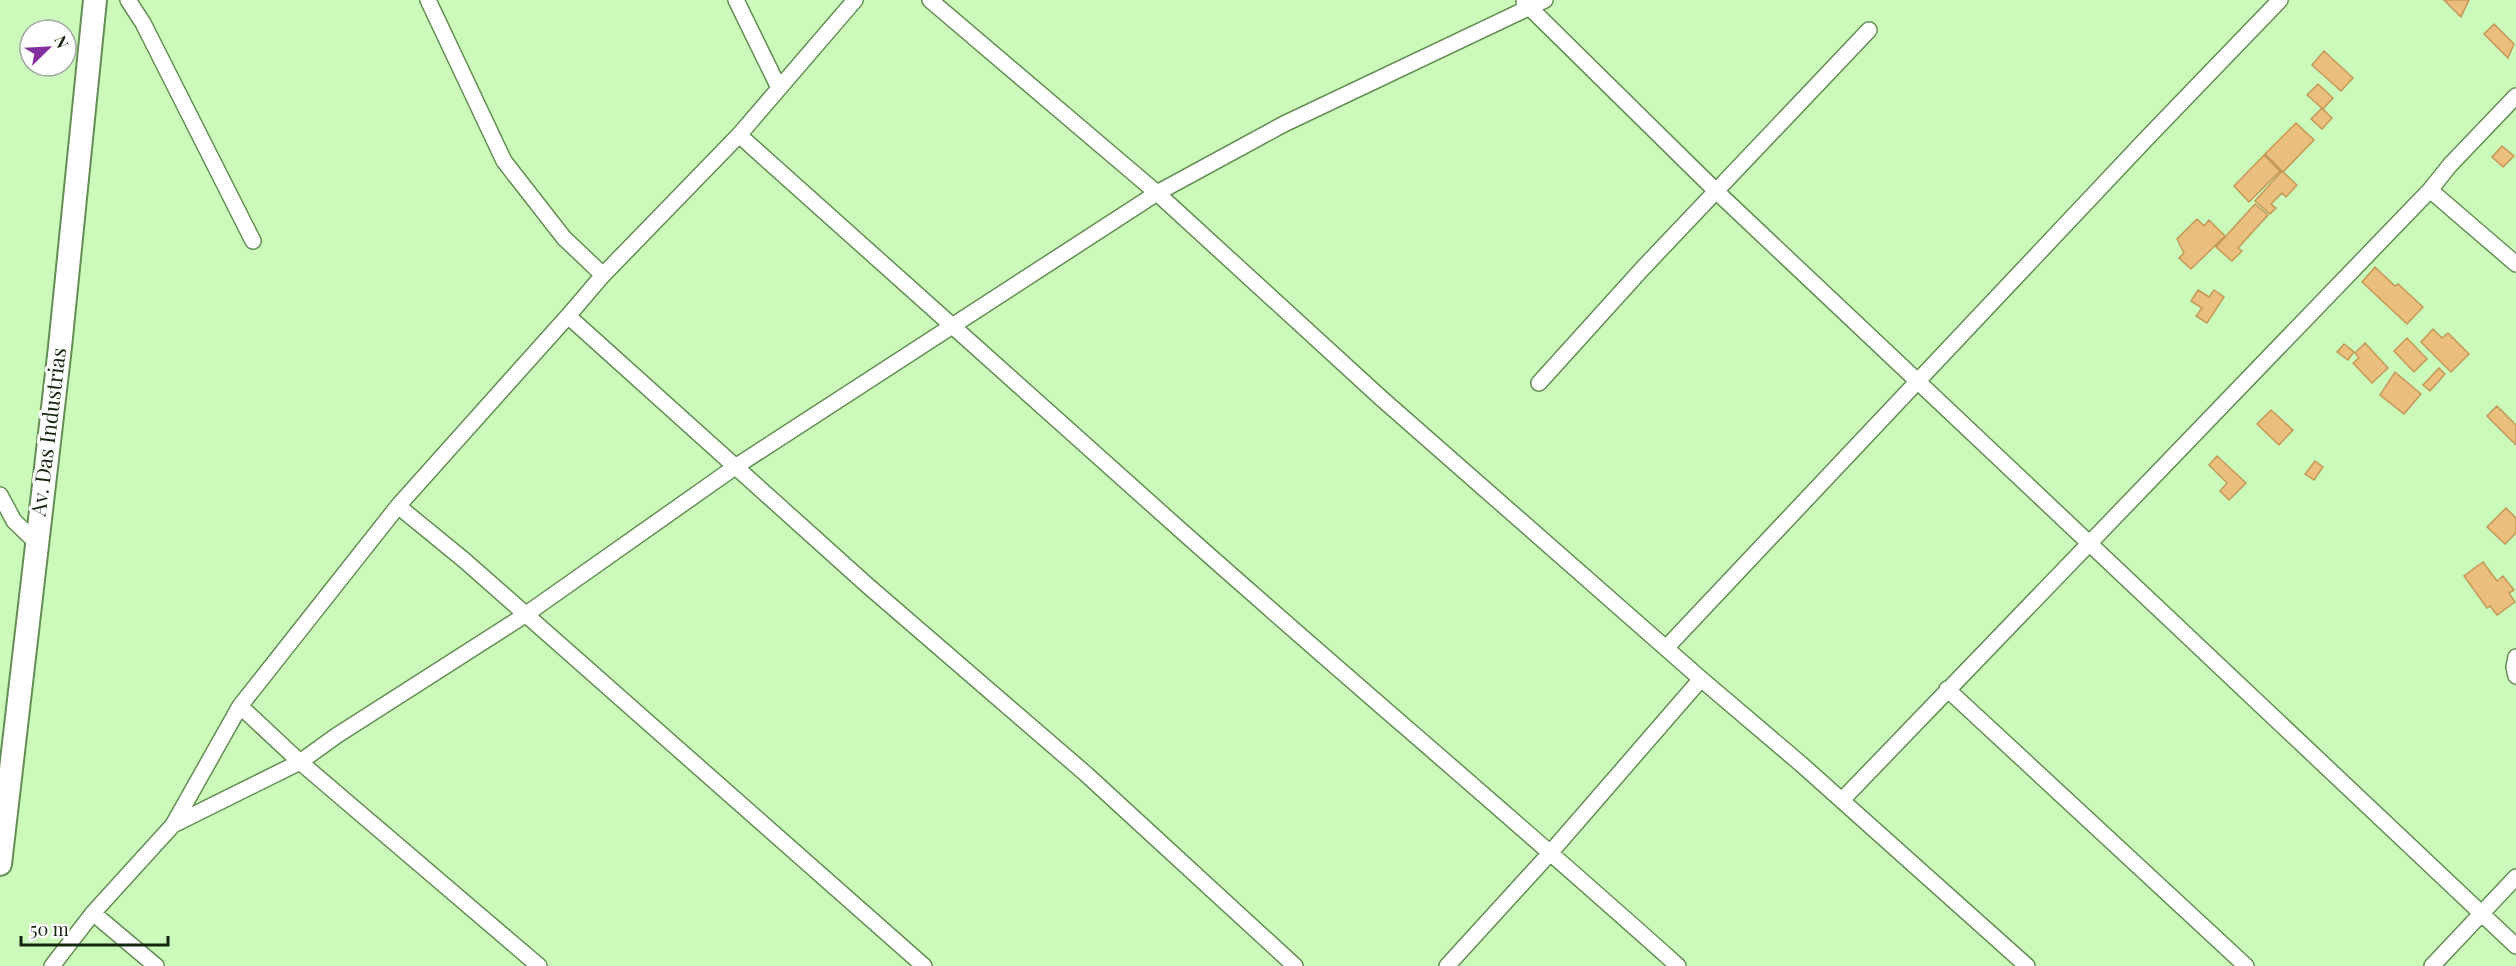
<svg xmlns="http://www.w3.org/2000/svg" width="2516" height="966" font-family="'Playfair Display',serif">
  <style>
    .building { fill: #eabf7d; stroke: #c39959; stroke-width: 1.5 }
    .lines { fill: none; stroke-linecap: round; stroke-linejoin: round }
    .minor-casing { stroke: #648e53; stroke-width: 18 }
    .secondary-casing { stroke: #648e53; stroke-width: 26 }
    .minor { stroke: #fff; stroke-width: 15 }
    .secondary { stroke: #fff; stroke-width: 22 }
    .labels { text-anchor: middle; stroke-width: 6; stroke-linejoin: round; paint-order: stroke }
    .street-label { font-size: 21px; fill: #15260e; stroke: #fff }
  </style>
  <rect width="100%" height="100%" fill="#cbfaba"/>
  <path class="building" d="M2444,0h25l-8,17z
    M2494,24l20,20 -6,14 -24,-24z
    M2324,51l29,27 -12,13 -29,-26z
    M2318,84l15,14 -10,11 -16,-14z
    M2322,108l10,10 -10,11 -11,-10z
    M2296,123l18,17 -31,32 -18,-18z
    M2502,146l12,10 -11,11 -11,-10z
    M2264,155l16,16 -31,31 -15,-16z
    M2282,171l15,14 -11,12 -4,-4 -11,11 5,4 -6,6 -15,-13z
    M2255,204l13,11 -30,33 4,3 -10,10 -16,-14z
    M2197,219l7,7 5,-6 16,16 -34,33 -12,-11 5,-5 -7,-14z
    M2375,267l20,19 3,-2 25,23 -16,17 -45,-42z
    M2198,290l11,7 5,-7 10,7 -17,26 -11,-7 6,-8 -11,-7z
    M2433,329l9,9 6,-5 21,21 -18,18 -30,-30z
    M2407,338l20,21 -13,13 -20,-21z
    M2365,343l23,25 -16,15 -19,-20 6,-5 -4,-5z
    M2344,344l10,8 -6,8 -11,-8z
    M2439,368l6,6 -15,17 -7,-6z
    M2395,372l26,22 -17,20 -24,-19z
    M2497,406l19,19v20l-29,-29z
    M2271,410l22,20 -14,15 -22,-21z
    M2217,456l29,27 -17,17 -9,-9 7,-8 -18,-18z
    M2315,461l8,6 -9,13 -9,-6z
    M2506,508l10,10v15l-11,11 -18,-17z
    M2483,562l14,19 6,-5 11,14 -5,3 6,9 -18,13 -7,-9 -3,2 -23,-32z"/>
  <g class="lines">
    <g class="minor-casing">
      <path id="minor" d="M128,0l15,23 110,218
        M428,0l76,161 60,77 39,37
        M736,0l43,88
        M930,0l227,193 224,205 320,281 100,85 226,202
        M1524,2l193,190 799,754
        M739,135c146,130 291,261 437,391 166,148 336,291 502,440
        M2430,190l86,74
        M568,316l299,269 219,189 209,192
        M1539,383l104,-115 226,-238
        M0,495l14,26 22,21
        M398,506l66,54 460,406
        M1667,647l481,-510 132,-137
        M2516,657l-2,10 2,9
        M1947,689l299,277
        M240,706l60,56 239,204
        M1842,800l588,-610 20,-25 66,-69
        M173,825l127,-63 36,-26 189,-121 210,-148 422,-274 127,-69 261,-124
        M93,913l63,53
        M52,966l41,-53 80,-88 67,-119 158,-200 170,-190 35,-41 136,-140 116,-135
        M1447,966l104,-114 150,-173
        M2432,966l84,-89"/>
    </g>
    <g class="secondary-casing">
      <path id="secondary" d="M0,864l60,-517 35,-347"/>
    </g>
    <use href="#minor" class="minor"/>
    <use href="#secondary" class="secondary"/>
  </g>
  <g class="labels">
    <g class="street-label">
      <text transform="translate(49 432) rotate(-83)" y="7">Av. Das Industrias</text>
    </g>
  </g>
  <g transform="translate(48 48) rotate(66)"><circle r="28" fill="#ffffff" stroke="#a1a89f" stroke-width="1.5"/>
  <path d="M0-4.5L10 22L0 15L-10 22Z" fill="#832f9d"/>
  <text y="-9" font-size="16" font-weight="bold" text-anchor="middle" fill="#15260e">N</text>
  </g>
  <path d="M21 936v9h147v-9" fill="none" stroke="#15260e" stroke-width="3"/>
  <text x="30" y="936" font-size="18" fill="#15260e" stroke="#ffffff" stroke-width="4.5" paint-order="stroke">50 m</text>
</svg>
